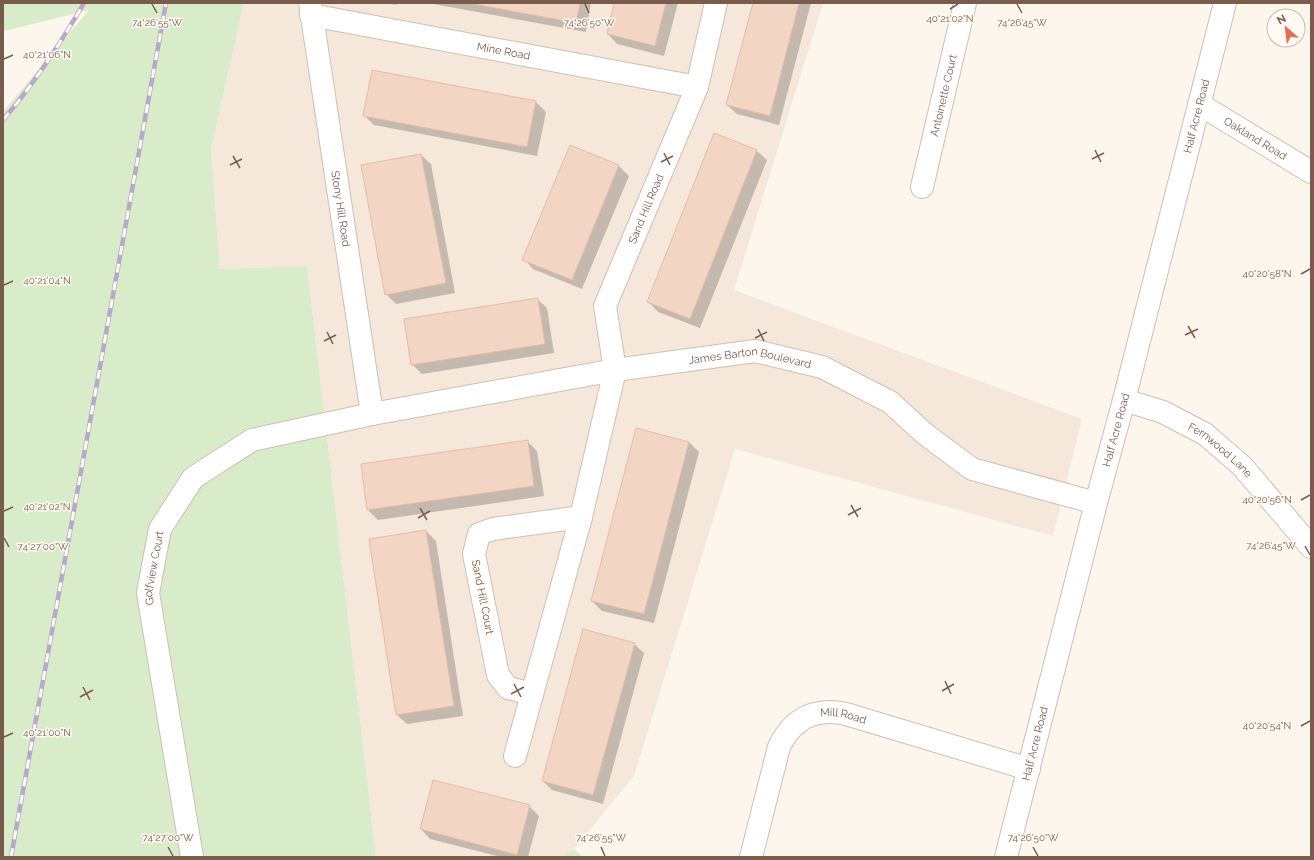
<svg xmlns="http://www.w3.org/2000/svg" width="1314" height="860" font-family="Raleway,sans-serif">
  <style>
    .residential { fill: #f5e8da }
    .green { fill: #d8ecc9 }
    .shadow { fill: #0003 }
    .building { fill: #f3d5c3; stroke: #e6bba3 }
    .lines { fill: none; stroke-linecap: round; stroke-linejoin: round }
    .minor-casing { stroke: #d1beb0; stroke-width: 24 }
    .minor { stroke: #fff; stroke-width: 22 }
    .rail-casing { stroke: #b9a8c9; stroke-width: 4.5 }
    .rail { stroke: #fffaf3; stroke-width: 3; stroke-dasharray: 9; stroke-linecap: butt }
    .ticks { fill: none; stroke: #7a5c4d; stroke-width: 1.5 }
    .labels { text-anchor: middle; stroke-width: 3; stroke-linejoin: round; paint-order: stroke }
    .street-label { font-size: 11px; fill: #7a5c4d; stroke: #fffaf3 }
    .ticks-label { font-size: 10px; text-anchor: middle; fill: #7a5c4d; stroke: #fffaf3; stroke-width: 3; stroke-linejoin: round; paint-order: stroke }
  </style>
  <rect width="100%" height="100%" fill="#fdf6ec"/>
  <path class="residential" d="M244,3h579l-89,287 348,129 -29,117 -318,-87 -101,327 -60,73 -12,8h-186l-69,-591 -87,3 -9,-120z"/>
  <path class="green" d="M3,3h241l-33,146 9,120 87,-3 69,591h-373v-745l86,-102 -85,21z
    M574,849l9,8h-21z"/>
  <path class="shadow" d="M385,3h12v2z
    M428,3h163l-5,29z
    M615,3h63l-14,53 -47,-12 -9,-10z
    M754,3h57l-32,122 -42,-11 -10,-9z
    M372,71l164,31 10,10 -9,44 -163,-31 -10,-10z
    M571,146l48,20 10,10 -47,113 -49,-20 -9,-10z
    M757,151l10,9 -67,168 -42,-16 -9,-10z
    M421,155l10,9 24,129 -59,11 -10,-10z
    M537,299l10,9 7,45 -132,21 -10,-10z
    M527,441l10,10 7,45 -166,24 -10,-10z
    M689,442l10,10 -45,171 -52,-12 -10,-10z
    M426,531l10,10 27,175 -56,8 -10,-9z
    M634,644l10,9 -41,151 -51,-14 -9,-9z
    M529,806l10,10 -11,41h-27l-71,-18 -9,-10z"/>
  <path class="building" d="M468,3h112l-4,20z
    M614,3h52l-11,43 -48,-12z
    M753,3h46l-29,113 -44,-11z
    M372,70l164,31 -9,46 -164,-31z
    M714,133l43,17 -67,169 -43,-17z
    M570,145l49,20 -47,115 -50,-20z
    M421,154l25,129 -61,12 -24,-130z
    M538,298l7,46 -134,21 -7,-46z
    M636,428l53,14 -45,172 -53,-13z
    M528,440l6,46 -167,24 -6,-46z
    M426,530l28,176 -58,9 -27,-176z
    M583,629l52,14 -42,152 -51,-14z
    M433,780l97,25 -13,50 -97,-26z"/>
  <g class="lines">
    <g class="minor-casing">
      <g id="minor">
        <path id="s1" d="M310,3l62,411"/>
        <path id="s2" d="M311,15l386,72"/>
        <path id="s3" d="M1199,104l112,68"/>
        <path id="s4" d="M922,187l43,-184"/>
        <path id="s5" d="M1124,400l39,12 42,22 37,32 69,81"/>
        <path d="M532,694l-24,-6 -10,-13 -24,-121 5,-20 14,-5 88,-12"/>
        <path id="s6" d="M515,756l66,-239 34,-147 -10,-64 92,-219 19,-84"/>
        <path id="s7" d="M192,857l-44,-264 12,-64 33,-51 59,-38 120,-26 243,-44 140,-19 67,16 68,35 35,32 47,35 124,34"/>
        <path id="s8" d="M751,857l28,-110c13,-28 36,-40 67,-33l183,55"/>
        <path id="s9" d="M1006,857l90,-354 28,-103 101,-397"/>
      </g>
    </g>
    <use href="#minor" class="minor"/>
    <g class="rail-casing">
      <path id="rail" d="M3,120c31,-36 57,-76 81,-117
        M11,857l155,-854"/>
    </g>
    <use href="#rail" class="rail"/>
  </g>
  <path class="ticks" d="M152,4l5,9M585,4l4,9M1017,4l5,9M950,9l8,-5M4,59l9,-4M1095,150l6,12M664,153l6,12M233,156l7,12M1092,159l12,-6M661,162l12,-6M230,165l12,-6M1301,274l9,-5M4,285l9,-4M1188,326l7,12M758,329l6,12M327,332l6,12M1185,335l13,-6M755,338l12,-6M324,341l12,-6M1301,500l9,-5M851,505l7,12M420,508l7,12M4,511l9,-4M848,515l13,-7M418,518l12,-7M4,538l5,9M1305,546l5,9M945,681l6,13M514,684l7,13M83,687l7,13M942,691l12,-7M511,694l13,-7M80,697l13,-7M1301,726l9,-5M4,737l9,-4M168,847l5,9M601,847l4,9M1033,847l5,9"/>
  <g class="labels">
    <g class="street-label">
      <text dy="4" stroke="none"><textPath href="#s2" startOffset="196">Mine Road</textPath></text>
      <text dy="4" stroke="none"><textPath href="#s4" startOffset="94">Antoinette Court</textPath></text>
      <text dy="4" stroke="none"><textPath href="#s9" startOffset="765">Half Acre Road</textPath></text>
      <text dy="4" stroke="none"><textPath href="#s3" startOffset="66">Oakland Road</textPath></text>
      <text dy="4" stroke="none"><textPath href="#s1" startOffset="208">Stony Hill Road</textPath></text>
      <text dy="4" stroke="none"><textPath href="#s6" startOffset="569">Sand Hill Road</textPath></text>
      <text dy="4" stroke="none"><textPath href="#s7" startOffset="970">James Barton Boulevard</textPath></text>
      <text dy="4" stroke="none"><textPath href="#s9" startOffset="441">Half Acre Road</textPath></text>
      <text dy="4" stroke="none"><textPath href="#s5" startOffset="110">Fernwood Lane</textPath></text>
      <text dy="4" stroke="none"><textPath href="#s7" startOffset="293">Golfview Court</textPath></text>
      <text transform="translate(483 597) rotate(79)" y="4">Sand Hill Court</text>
      <text dy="4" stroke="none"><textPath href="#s8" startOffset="193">Mill Road</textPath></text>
      <text dy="4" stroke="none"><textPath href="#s9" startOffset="117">Half Acre Road</textPath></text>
    </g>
  </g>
  <g class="ticks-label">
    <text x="950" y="22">40°21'02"N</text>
    <text x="157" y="26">74°26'55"W</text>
    <text x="589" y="26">74°26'50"W</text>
    <text x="1022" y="26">74°26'45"W</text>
    <text x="47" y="58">40°21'06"N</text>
    <text x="1267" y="277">40°20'58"N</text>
    <text x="47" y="284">40°21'04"N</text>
    <text x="1267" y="503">40°20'56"N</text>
    <text x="47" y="510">40°21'02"N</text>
    <text x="1271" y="549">74°26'45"W</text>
    <text x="43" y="550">74°27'00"W</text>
    <text x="1267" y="729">40°20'54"N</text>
    <text x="47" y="736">40°21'00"N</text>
    <text x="168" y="841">74°27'00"W</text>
    <text x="601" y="841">74°26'55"W</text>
    <text x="1033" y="841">74°26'50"W</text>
  </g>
  <rect width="1314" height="860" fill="none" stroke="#7a5c4d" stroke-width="8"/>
  <g transform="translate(1286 28) rotate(332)"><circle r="19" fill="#fffaf3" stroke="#cabbb1"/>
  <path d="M0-3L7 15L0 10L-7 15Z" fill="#e76f51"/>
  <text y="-6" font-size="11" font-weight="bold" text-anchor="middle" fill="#7a5c4d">N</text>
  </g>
</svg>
